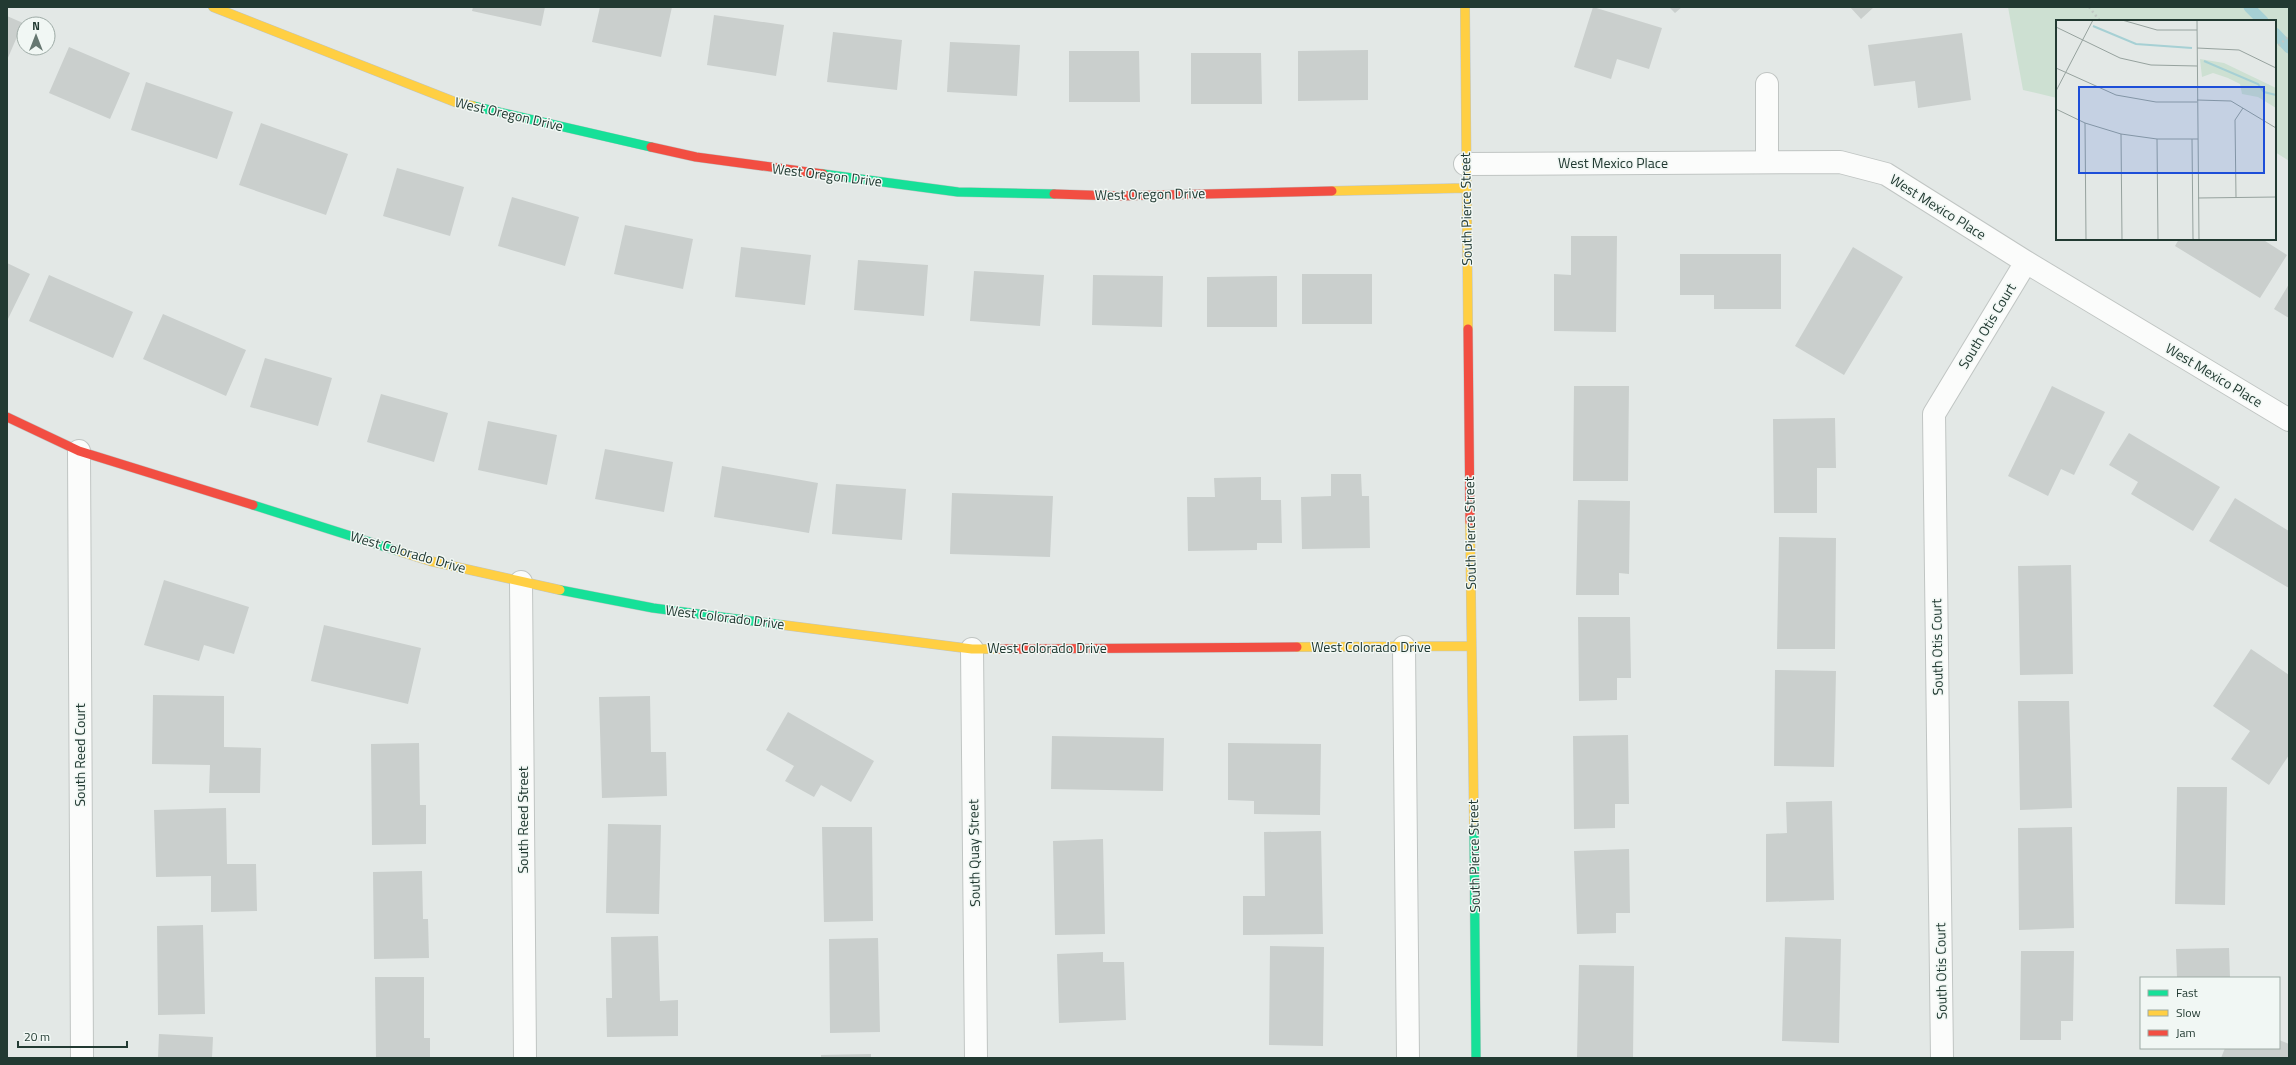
<svg xmlns="http://www.w3.org/2000/svg" width="2296" height="1065" font-family="'Titillium Web',sans-serif">
  <style>
    .green { fill: #cde0d2 }
    .lines { fill: none; stroke-linecap: round; stroke-linejoin: round }
    .stream { stroke: #a6d0d4; stroke-width: 11 }
    .building { fill: #cacfcd }
    .street-casing { stroke: #c0c5c3; stroke-width: 24 }
    .fast-casing { stroke: #bfc5c3; stroke-width: 10 }
    .slow-casing { stroke: #bfc5c3; stroke-width: 10 }
    .jam-casing { stroke: #bfc5c3; stroke-width: 10 }
    .path { stroke: #c0c8c4; stroke-width: 2.5; stroke-dasharray: 2 3; stroke-linecap: butt }
    .street { stroke: #fbfcfb; stroke-width: 22 }
    .fast { stroke: #16e098; stroke-width: 9 }
    .slow { stroke: #ffcf43; stroke-width: 9 }
    .jam { stroke: #f24e42; stroke-width: 9 }
    .labels { text-anchor: middle; stroke-width: 3; stroke-linejoin: round; paint-order: stroke }
    .street-label { font-size: 14px; fill: #223a32; stroke: #f1f7f4 }
    .inset-river { fill: none; stroke: #a6d0d4; stroke-width: 2 }
    .inset-road { fill: none; stroke: #96a29e; stroke-width: 1 }
    .view { fill: #1d4ed8; fill-opacity: 0.15; stroke: #1d4ed8; stroke-width: 2 }
    .inset-edge { fill: none; stroke: #223a32; stroke-width: 2 }
  </style>
  <rect width="100%" height="100%" fill="#e3e8e6"/>
  <path class="green" d="M2008,7h281v154l-14,-9v-131h-218v77l-34,-8z"/>
  <g class="lines">
    <path class="stream" d="M2249,7l14,14
      M2275,33l14,15"/>
  </g>
  <path class="building" d="M473,7h72l-4,19 -69,-15z
    M600,7h72l-11,50 -69,-15z
    M1593,7l69,21 -13,41 -32,-10 -6,20 -37,-12z
    M1669,7h13l-7,6z
    M1850,7h24l-13,12z
    M714,15l70,10 -8,51 -69,-11z
    M7,16l16,7 -16,37z
    M833,32l69,8 -5,50 -70,-8z
    M1962,33l9,67 -53,8 -3,-27 -41,5 -6,-41z
    M950,42l70,3 -3,51 -70,-4z
    M69,47l61,26 -20,46 -61,-26z
    M1368,50v50l-70,1v-50z
    M1069,51h70l1,51h-71z
    M1191,53h70l1,51h-71z
    M146,82l87,30 -16,47 -86,-29z
    M261,123l87,31 -22,61 -87,-30z
    M397,168l67,19 -14,49 -67,-20z
    M512,197l67,20 -14,49 -67,-20z
    M625,225l68,14 -10,50 -69,-15z
    M1571,236h46l-1,96 -62,-1v-57l17,1z
    M2179,239h83l25,16 -27,43 -85,-52z
    M741,247l70,8 -6,50 -70,-8z
    M1853,247l50,30 -59,98 -49,-29z
    M1680,254h101v55h-67v-14h-34z
    M858,260l70,5 -4,51 -70,-6z
    M7,263l23,11 -23,47z
    M974,271l70,4 -4,51 -70,-5z
    M1302,274h70v50h-70z
    M49,275l84,37 -20,46 -84,-37z
    M1093,275l70,1 -1,51 -70,-2z
    M1277,276v51h-70v-50z
    M2289,284v34l-15,-9z
    M163,314l83,36 -20,46 -83,-37z
    M265,358l67,20 -14,48 -68,-19z
    M1574,386h55l-1,95h-55z
    M2052,386l53,26 -31,63 -13,-6 -13,27 -40,-20z
    M381,394l67,19 -14,49 -67,-20z
    M1835,418l1,50h-19v45h-43l-1,-94z
    M488,421l69,14 -10,50 -69,-15z
    M2129,433l91,54 -27,44 -62,-37 7,-12 -29,-17z
    M605,449l68,13 -9,50 -69,-13z
    M722,466l96,17 -9,50 -95,-16z
    M1331,474h30l1,22h7l1,52 -68,1 -1,-52 30,-1z
    M1261,477v23h20l1,43h-25v7l-69,1 -1,-54h28l-1,-19z
    M836,484l70,5 -4,51 -70,-6z
    M952,493l101,3 -3,61 -100,-3z
    M2235,498l54,33v57l-80,-47z
    M1578,500l52,1 -1,73 -10,-1v22h-43z
    M1779,537l57,1 -1,111h-58z
    M2071,565l2,109 -53,1 -2,-109z
    M164,580l85,27 -15,47 -30,-9 -5,16 -55,-16z
    M1578,617h52l1,61h-14v22l-38,1z
    M324,625l97,23 -13,56 -97,-23z
    M2251,649l38,26v80l-20,30 -38,-26 19,-28 -37,-25z
    M1775,670l61,1 -2,96 -60,-1z
    M153,695l71,1v51l37,1 -1,45h-51l1,-28 -58,-1z
    M650,696l1,56h15l1,44 -65,2 -3,-101z
    M2018,701h51l3,107 -52,2z
    M788,712l86,49 -23,41 -30,-17 -7,12 -29,-16 9,-15 -28,-16z
    M1628,735l1,69h-14v24l-41,1 -1,-93z
    M1052,736l112,2 -1,53 -112,-2z
    M419,743l1,62h6v39l-54,1 -1,-101z
    M1228,743l93,1 -1,71 -66,-1v-13l-26,-1z
    M2177,787h50l-2,118 -50,-1z
    M1832,801l2,99 -68,2v-68l21,-1 -1,-31z
    M226,808l1,56h29l1,47 -46,1v-36l-55,1 -2,-67z
    M608,824l53,1 -2,89 -53,-1z
    M822,827h50l1,94 -49,1z
    M2072,827l2,101 -55,2 -1,-102z
    M1321,831l2,103 -80,1v-39h22l-1,-64z
    M1103,839l2,95 -50,1 -2,-94z
    M1629,849l1,64h-14v20l-39,1 -3,-83z
    M422,871l1,48h5l1,39 -55,1 -1,-87z
    M203,925l2,89 -47,1 -1,-89z
    M658,936l2,65 18,-1v36l-71,1 -1,-39h6l-1,-61z
    M1785,937l56,2 -2,104 -57,-2z
    M878,938l2,94 -50,1 -1,-94z
    M1270,946l54,1 -1,99 -54,-1z
    M2229,948l1,30h-53l-1,-29z
    M2021,951h53l-1,70h-12v19h-41z
    M1103,952v10h21l2,58 -67,3 -2,-69z
    M1579,965l55,1 -1,92h-56z
    M375,977h49v61h6v20h-54z
    M159,1034l54,3 -1,21h-54z
    M2279,1040l10,4v14h-68l4,-10h54z
    M871,1054v4h-50v-3z"/>
  <g class="lines">
    <g class="street-casing">
      <path id="street" d="M1767,84v78
        M1465,164l375,-2 46,12 140,88 263,158
        M79,451l3,607
        M521,582l4,476
        M1404,647l4,411
        M972,649l4,409
        M1942,1058l-8,-644 92,-152"/>
    </g>
    <g class="fast-casing">
      <path id="fast" d="M473,106l178,41
        M823,174l135,18 96,2
        M253,505l145,46
        M560,590l93,18 130,17
        M1474,826l2,232"/>
    </g>
    <g class="slow-casing">
      <path id="slow" d="M213,7l242,95 18,4
        M1465,7l3,322
        M1332,191l134,-3
        M1470,522l4,304
        M398,551l32,10 130,29
        M783,625l189,24h27
        M1297,647l174,-1"/>
    </g>
    <g class="jam-casing">
      <path id="jam" d="M651,147l45,10 127,17
        M1054,194l64,2 214,-5
        M1468,329l2,193
        M7,417l72,34 174,54
        M999,649l298,-2"/>
    </g>
    <path class="path" d="M2089,7l11,14
      M2275,49l14,-13"/>
    <use href="#street" class="street"/>
    <use href="#fast" class="fast"/>
    <use href="#slow" class="slow"/>
    <use href="#jam" class="jam"/>
  </g>
  <g class="labels">
    <g class="street-label">
      <text transform="translate(509 114) rotate(13)" y="5">West Oregon Drive</text>
      <text x="1613" y="168">West Mexico Place</text>
      <text transform="translate(827 175) rotate(7)" y="5">West Oregon Drive</text>
      <text transform="translate(1150 194) rotate(-1)" y="5">West Oregon Drive</text>
      <text transform="translate(1938 207) rotate(32)" y="5">West Mexico Place</text>
      <text transform="translate(1466 209) rotate(-91)" y="5">South Pierce Street</text>
      <text transform="translate(1987 326) rotate(-59)" y="5">South Otis Court</text>
      <text transform="translate(2214 375) rotate(31)" y="5">West Mexico Place</text>
      <text transform="translate(1470 533) rotate(-91)" y="5">South Pierce Street</text>
      <text transform="translate(408 552) rotate(16)" y="5">West Colorado Drive</text>
      <text transform="translate(725 617) rotate(7)" y="5">West Colorado Drive</text>
      <text x="1371" y="652">West Colorado Drive</text>
      <text transform="translate(1937 647) rotate(-91)" y="5">South Otis Court</text>
      <text x="1047" y="653">West Colorado Drive</text>
      <text transform="translate(80 755) rotate(-90)" y="5">South Reed Court</text>
      <text transform="translate(523 820) rotate(-90)" y="5">South Reed Street</text>
      <text transform="translate(974 853) rotate(-91)" y="5">South Quay Street</text>
      <text transform="translate(1474 856) rotate(-91)" y="5">South Pierce Street</text>
      <text transform="translate(1941 971) rotate(-91)" y="5">South Otis Court</text>
    </g>
  </g>
  <g transform="translate(2056 20)">
    <rect width="220" height="220" fill="#e3e8e6"/>
    <path d="M144,39l24,4 52,25v20l-18,-11 -16,-3 -2,-10 -12,-6 -15,-5 -11,4z" fill="#cde0d2"/>
    <path class="inset-river" d="M37,6l43,18 56,4M148,41l54,23 6,8 12,3"/>
    <path class="inset-road" d="M66,0l35,10h40M141,0l2,220M0,7l64,31 31,7 46,1M141,28l42,2 37,18M0,48l60,27 40,7h41M0,71l37,-71M141,80l34,1 45,27M0,89l29,14 36,11 36,5h41M29,103l1,117M65,114l1,106M101,119l1,101M136,119l1,100 2,1M180,177l-1,-77 8,-12M142,178l78,-1"/>
    <path class="view" d="M23,67h185v86h-185z"/>
    <rect width="220" height="220" class="inset-edge"/>
  </g>
  <rect width="2296" height="1065" fill="none" stroke="#223a32" stroke-width="16"/>
  <rect x="2140" y="977" width="140" height="72" fill="#f1f7f4" stroke="#9eaba6"/>
  <rect x="2148" y="990" width="20" height="6" fill="#16e098" stroke="#9eaba6"/>
  <text x="2176" y="997" font-size="12" fill="#223a32">Fast</text>
  <rect x="2148" y="1010" width="20" height="6" fill="#ffcf43" stroke="#9eaba6"/>
  <text x="2176" y="1017" font-size="12" fill="#223a32">Slow</text>
  <rect x="2148" y="1030" width="20" height="6" fill="#f24e42" stroke="#9eaba6"/>
  <text x="2176" y="1037" font-size="12" fill="#223a32">Jam</text>
  <g transform="translate(36 36)"><circle r="19" fill="#f1f7f4" stroke="#9eaba6"/>
  <path d="M0-3L7 15L0 10L-7 15Z" fill="#667771"/>
  <text y="-6" font-size="11" font-weight="bold" text-anchor="middle" fill="#223a32">N</text>
  </g>
  <path d="M18 1041v6h109v-6" fill="none" stroke="#223a32" stroke-width="2"/>
  <text x="24" y="1041" font-size="12" fill="#223a32" stroke="#f1f7f4" stroke-width="3" paint-order="stroke">20 m</text>
</svg>
